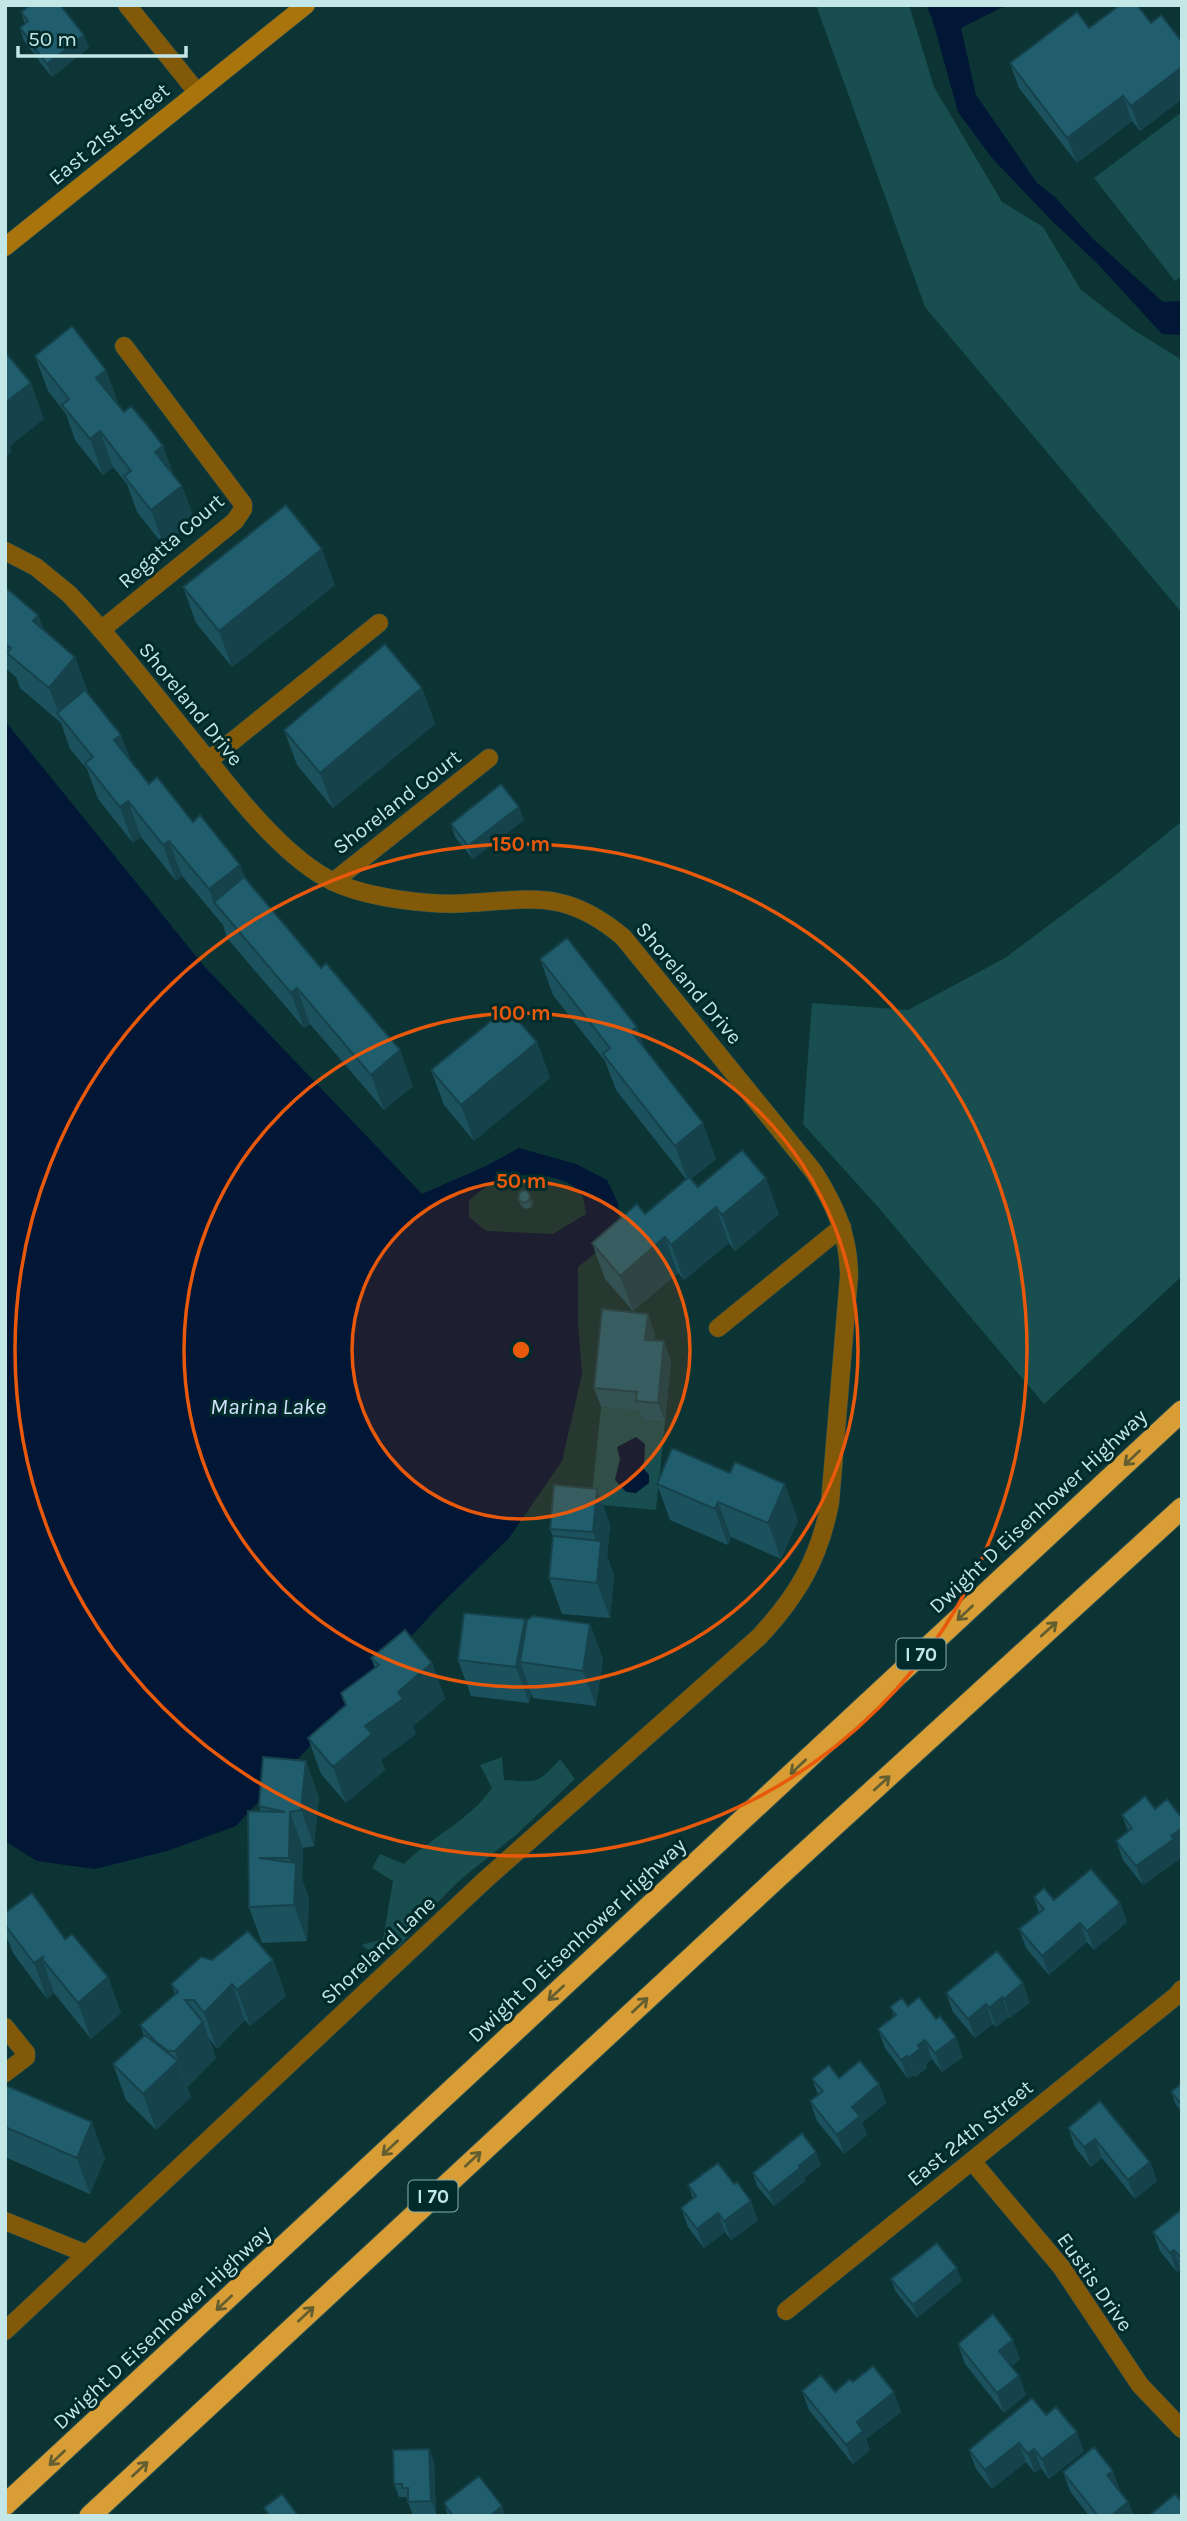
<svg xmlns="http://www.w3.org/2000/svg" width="1187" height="2521" font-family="Karla,sans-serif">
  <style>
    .green { fill: #184e4f }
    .water { fill: #021736; fill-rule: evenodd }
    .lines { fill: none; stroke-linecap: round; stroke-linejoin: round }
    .street-casing { stroke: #295051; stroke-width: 19 }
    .secondary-casing { stroke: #295051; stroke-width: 19 }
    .highway-casing { stroke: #295051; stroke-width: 23 }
    .street { stroke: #825908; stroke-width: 18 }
    .secondary { stroke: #a8740b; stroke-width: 18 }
    .highway { stroke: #d99d36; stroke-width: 21 }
    .wall { fill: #1c515e }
    .shaded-wall { fill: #16424c }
    .building { fill: #205e6d; stroke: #16424c; stroke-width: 2 }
    .oneway { stroke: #625e30 }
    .ring { fill: none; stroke: #e8590c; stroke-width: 3.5 }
    .labels { text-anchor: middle; stroke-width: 6; stroke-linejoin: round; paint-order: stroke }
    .shield { fill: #012a2b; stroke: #89aeae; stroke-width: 2 }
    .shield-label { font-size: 19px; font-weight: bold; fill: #c3e6e6 }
    .street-label { font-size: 21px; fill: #c3e6e6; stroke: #012a2b }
    .water-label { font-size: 23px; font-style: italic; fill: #d1e3fb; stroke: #012a2b }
    .centre { fill: #e8590c; stroke: #012a2b; stroke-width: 3.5 }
    .ring-label { font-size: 21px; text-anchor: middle; font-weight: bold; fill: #e8590c; stroke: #012a2b; stroke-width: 6; stroke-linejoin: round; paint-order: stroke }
  </style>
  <rect width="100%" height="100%" fill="#0c3435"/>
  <path class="green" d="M816,5h93l25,82 68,115 41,25 38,63 51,39 50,31v253l-257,-306z
    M1182,112v164l-7,5 -81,-103z
    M1182,821v455l-138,128 -166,-197 -75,-83 9,-121 96,7 97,-52 112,-84z
    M601,1407l43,4v9l21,2 -9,88 -65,-6z
    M502,1757l2,23c33,2 33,5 56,-21l15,20 -58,55 -57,46 -38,38 -22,28 -23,10 -16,-11 22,-6 10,-58 -21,-13 8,-14 24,10c27,-27 65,-43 88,-76l-12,-23z"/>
  <path class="water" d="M926,5h81l-46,23 15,67 61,88 18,14 37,41 71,64 19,-1v34l-20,-1 -65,-71 -46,-43 -59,-62 -34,-46 -26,-94z
    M5,721l199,245 218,228 64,-28 33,-18 57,16 31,16 11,23 1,18 -11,22 -30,24v55l4,52 -20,87 -53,77 -68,66 -205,222 -69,25 -72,18 -58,-8 -32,-20zM530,1174c16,2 44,5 52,22 3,5 3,13 4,18l-33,20 -67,-3 -17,-14v-16c18,-19 35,-23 61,-27z
    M636,1437l9,7 -1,25 5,6v8l-13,10 -10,-1 -11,-12 5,-21 -3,-12z"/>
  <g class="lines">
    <g class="street-casing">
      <path id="street" d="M127,5l70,87
        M5,551l31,16 33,27c51,54 96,114 143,171 30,38 77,96 122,117 34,16 97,24 135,21 66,-4 98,-13 154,34l191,235c21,33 35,64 35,104l-19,227c-11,56 -32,92 -71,134l-274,243 -480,451
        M101,630l134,-109 8,-12v-5l-119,-158
        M208,761l171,-138
        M333,882l156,-124
        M718,1328l124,-101
        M5,2027l21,26v4l-21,16
        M972,2161l90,107 78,117 42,44
        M5,2221l82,33
        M786,2311l390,-315 6,-7"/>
    </g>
    <g class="secondary-casing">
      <path id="secondary" d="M5,247l301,-242"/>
    </g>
    <g class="highway-casing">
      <path id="highway" d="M5,2505l1177,-1094
        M90,2516l687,-638 405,-370"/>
    </g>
    <use href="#street" class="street"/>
    <use href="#secondary" class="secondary"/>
    <use href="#highway" class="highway"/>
  </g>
  <path class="wall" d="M21,12l63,23 5,13 -37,29 -13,-16 -2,-6 -1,1 -12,-15 -4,-13 5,-4z
    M1151,23l31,19v57l-42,32 -8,-10 -55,42 -58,-75 -9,-25 79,-35z
    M35,356l71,14 13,36 5,6 39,34 10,28 9,12 13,35 -31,25 -27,-34 -10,-28 -14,-17 -10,8 -28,-35 -9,-26 -18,-23z
    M335,585l-103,82 -36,-44 -13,-36z
    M5,587l33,28 6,16 31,26 13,36 33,42 10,26 18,23 44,38 47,43 5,13 168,208 -29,24 -74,-86 -6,4 -77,-90 -4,-13 -41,-49 -6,5 -35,-44 -8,6 -35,-44 -11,-30 -17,-20 -9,-26 -41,-35 -4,-11 -11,-9z
    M422,688l13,36 -102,84 -36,-43 -13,-35z
    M519,807l5,13 -51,39 -18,-22 -4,-13z
    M540,959l106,91 70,109 -25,20 7,8 81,27 -44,37 -6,-8 -45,37 -6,-7 -45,38 -28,-32 -13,-36 53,-29 41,-35 -70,-89 -11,-29 -52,-66z
    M537,1042l13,36 -76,63 -30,-36 -13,-35z
    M530,1195l3,6 -1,6 -7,2 -4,-4 -3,-6z
    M655,1333l-1,7 17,21 -6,61 -22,-2 -3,-9 -39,-4 -7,-19z
    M657,1484l141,36 -17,39 -50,-22 -3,8 -58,-25z
    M597,1489l13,36 -3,31 7,20 -4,42 -48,-4 -13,-36 4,-41 -3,-8z
    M525,1619l1,6 64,-1 13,36 -7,46 -63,-8 -2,-5 -2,10 -58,-7 -13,-36z
    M371,1658l61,5 13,36 -32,27 3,8 -35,26 4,10 -39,33 -25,-29 -13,-36 38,-32 -5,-13 34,-25z
    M319,1797l-5,49 -11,2 -1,32 7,18 -2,43 -45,2 -13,-36 12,-95 -2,-6z
    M1155,1809l27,9v34l-3,2 2,4 -38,27 -20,-25 -7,-19 12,-10 -6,-16z
    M1034,1897l20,3 66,3 7,19 -33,28 -7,-8 -38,33 -23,-27 -7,-19 20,-16z
    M5,1913l60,26 43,38 13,36 -30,26 -37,-46 -7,6 -34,-46 -8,-20z
    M997,1951l33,51 -20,16 -1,-1 -13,10 -3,-3 -18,14 -22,-26 -7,-19z
    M212,1960h61l13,36 -36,30 -5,-6 -28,29 -8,-11 7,20 -29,29 4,10 -35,33 -30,-30 -13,-36 31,-28 -4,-11 35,-31 -4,-10z
    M908,2006l55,51 -21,15 -10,-13 -6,5 1,4 -12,9 -1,-2 -6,4 -23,-31 -7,-19 16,-12 -4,-10z
    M812,2079l67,5 7,19 -24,20 5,12 -23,19 -27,-33 -7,-20 8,-6z
    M1182,2083v29l-6,-7 -5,-13z
    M5,2085l100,73 -15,36 -85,-37z
    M1068,2128l82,34 7,19 -22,18 -33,-41 -11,9 -16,-20z
    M821,2165l-17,13 1,3 -31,25 -17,-20 -4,-13z
    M688,2185l70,35 -27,20 -6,-8 -21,16 -16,-21 -7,-19 12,-9z
    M1182,2209v66l-2,-5 -3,2 -17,-21 -7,-19z
    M891,2279l71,2 -45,37 -21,-26z
    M958,2344l62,15 -9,8 8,9 7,19 -22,18 -39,-49z
    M853,2382l48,30 -35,27 4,11 -17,14 -44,-54 -7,-19 33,1z
    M1046,2415l38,36 -35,28 -8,-11 -6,5 -9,-11 -34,27 -16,-20 -7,-19z
    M429,2449l5,13 2,52 -23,1 -7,-18h-7l-5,-13z
    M1063,2472l57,18h-1l9,12 6,14h-45l-19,-25z
    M444,2503l62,13h-58z"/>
  <path class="shaded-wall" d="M84,35l5,13 -37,29 -5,-13z
    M40,37l4,13 -9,-2 2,7 -1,1 -4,-13z
    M1182,67v32l-42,32 -9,-25z
    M1123,96l9,25 -55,42 -10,-25z
    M106,370l13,36 -10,7 -13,-35z
    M31,383l13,36 -34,27 2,6 -7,5v-54z
    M100,431l13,36 -10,8 -13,-36z
    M163,446l13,35 -21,-29z
    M182,486l13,35 -31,25 -13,-36z
    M322,549l13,36 -103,82 -13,-36z
    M38,615l13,36 -18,-30z
    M75,657l13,36 -24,28 -5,-7 -10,-26z
    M422,688l13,36 -102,84 -13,-35z
    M121,735l13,36 -20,-31z
    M128,801l13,36 -8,6 -13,-36z
    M519,807l5,13 -51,39 -5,-13z
    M169,841l13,35 -6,5 -13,-36z
    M240,865l13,35 -39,2 8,23 -13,-36z
    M297,988l13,36 -6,4 -13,-35z
    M637,1027l13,35 -19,-31z
    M537,1042l13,36 -76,63 -13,-36z
    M400,1050l13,36 -29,24 -13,-35z
    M703,1123l13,36 -28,22 -13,-35z
    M766,1178l13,36 -44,37 -13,-36z
    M530,1195l3,6 -1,6 -3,-6z
    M716,1207l13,36 -45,37 -13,-35z
    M665,1237l13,36 -45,38 -13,-35z
    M648,1314l7,19 -3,26 -7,-19z
    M664,1341l7,20 -6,61 -7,-19z
    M785,1484l13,36 -17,39 -13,-36z
    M597,1489l13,36 -3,31 7,20 -4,42 -13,-35 3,-30 -7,-21z
    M718,1502l13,35 -3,8 -13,-36z
    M525,1619l13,36 -18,7 11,31 -2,10 -13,-36z
    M590,1624l13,36 -7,46 -13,-35z
    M432,1663l13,36 -32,27 3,8 -35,26 4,10 -39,33 -13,-36 32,-41 33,-34z
    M306,1761l13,36 -5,49 -13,-36z
    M290,1812l13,36 -1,32 7,18 -2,43 -13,-36 1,-29 -6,-18z
    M1182,1828v24l-3,2 2,4 -38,27 -7,-19z
    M1120,1903l7,19 -33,28 -7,-19z
    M1080,1923l7,19 -38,33 -7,-19z
    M44,1956l-2,3 12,34 -7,6 -13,-36z
    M273,1960l13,36 -36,30 -13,-36z
    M108,1977l13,36 -30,26 -13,-36z
    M1023,1983l7,19 -20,16 -6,-19z
    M232,1984l13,36 -28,29 -13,-36z
    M1002,1997l7,20 -13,10 -7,-19z
    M986,2004l7,20 -18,14 -7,-19z
    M203,2022l13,36 -28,29 -13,-36z
    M956,2037l7,20 -21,15 -7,-19z
    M925,2040l7,19 -6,5 1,4 -12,9 -7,-19 10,-13z
    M907,2056l7,19 -6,4 -7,-19z
    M178,2061l13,36 -35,33 -13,-36z
    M879,2084l7,19 -24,20 5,12 -23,19 -7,-19 15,-28z
    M92,2122l13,36 -15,36 -13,-36z
    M1095,2139l7,19 -11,9 -7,-20z
    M816,2152l5,13 -17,13 1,3 -31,25 -5,-13 30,-27z
    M1150,2162l7,19 -22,18 -7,-19z
    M751,2201l7,19 -27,20 -7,-19z
    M718,2213l7,19 -21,16 -7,-19z
    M1174,2250l6,17 -3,-4 3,7 -3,2 -7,-19z
    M957,2268l5,13 -45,37 -4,-13z
    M1013,2340l7,19 -14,11 -7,-19z
    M1019,2376l7,19 -22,18 -7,-20z
    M894,2392l7,20 -35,27 4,11 -17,14 -7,-19 11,-23z
    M1077,2432l7,19 -35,28 -7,-20z
    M1019,2443l7,19 -34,27 -7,-19z
    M429,2449l5,13 2,52 -5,-13z
    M1034,2449l7,19 -6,5 -7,-19z
    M1113,2471l7,19 -6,4 -7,-19z
    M1128,2502l6,14h-23z
    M502,2506l4,10h-16z"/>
  <path class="building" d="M30,5h30l24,30 -37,29 -12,-16 8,-7 -3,-4 -8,6 -12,-15 8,-7 -7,-9z
    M1120,5h17l14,18 10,-8 21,27v25l-51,39 -8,-10 -56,42 -57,-75 67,-51 12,16z
    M72,326l34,44 -10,8 28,34 7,-6 16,19 16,21 -8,6 27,34 -31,24 -27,-34 7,-5 -31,-40 -10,8 -28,-34 7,-6 -34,-43z
    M5,352l26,31 -26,20z
    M286,505l36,44 -103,82 -36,-44z
    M5,587l33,28 -5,6 42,36 -26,31 -42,-35 4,-5 -6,-4z
    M385,644l37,44 -102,85 -36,-43z
    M85,690l36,45 -7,5 35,44 8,-7 36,45 7,-7 40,50 -31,24 -40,-48 -6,4 -35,-44 -8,6 -35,-44 8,-6 -36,-44z
    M501,784l18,23 -51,39 -17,-22z
    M244,877l77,91 5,-5 74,87 -29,25 -74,-87 -6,5 -77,-91z
    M567,938l70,89 -6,4 72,92 -28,23 -72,-92 7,-6 -70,-89z
    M507,1008l30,34 -76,63 -30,-35z
    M742,1150l24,28 -44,37 -6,-8 -45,38 -6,-8 -45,39 -28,-33 45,-39 8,10 44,-37 9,10z
    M526,1190l4,5 -1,6 -6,2 -5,-4 2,-7z
    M602,1309l46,5 -3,26 19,1 -6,62 -22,-2 1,-9 -43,-4z
    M672,1448l58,25 5,-11 50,22 -17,39 -50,-21 -3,7 -58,-25z
    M554,1485l43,4 -4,43 -43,-3z
    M553,1536l48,5 -4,42 -48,-5z
    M464,1613l61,6 -9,48 -58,-7z
    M533,1616l57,8 -7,47 -63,-9 7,-42z
    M405,1630l27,33 -34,29 5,7 -38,27 7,8 -39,33 -25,-29 38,-33 -5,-12 38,-28 -8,-7z
    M263,1757l43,4 -5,49 -11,2 -1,46h-30l37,5 -2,42 -45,2 -1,-96 37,1 -26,-6z
    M1145,1796l10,13 12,-10 15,19v10l-11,8 3,3 -38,27 -20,-25 16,-13 -10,-13z
    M1091,1869l29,34 -33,28 -7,-8 -38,33 -23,-27 25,-20 -10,-12 10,-9 10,12z
    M32,1893l33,46 7,-5 36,43 -30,26 -36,-44 2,-3 -10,7 -29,-38v-12z
    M248,1931l25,29 -36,30 -5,-6 -28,29 -10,-13h-9l18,22 -28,29h-7l-13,-10 -15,-16 38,-33 -7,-8 30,-27 11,3z
    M997,1951l26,32 -19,16 -2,-2 -13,11 -3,-4 -18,15 -22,-26z
    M919,1997l17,22 4,-3 16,21 -21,16 -10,-13 -7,5 2,4 -12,9 -1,-2 -6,4 -23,-31 18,-14 -6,-8 12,-9 6,8z
    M145,2035l33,26 -35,33 -30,-30z
    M860,2061l19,23 -27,23 8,9 -23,19 -27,-34 13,-10 -11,-12 17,-14 10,13z
    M1182,2083v22l-11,-13z
    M5,2085l87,37 -15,36 -72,-31z
    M1100,2101l50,61 -22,18 -33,-41 -11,8 -16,-19z
    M802,2133l14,19 -17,14 1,2 -31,25 -16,-20z
    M718,2163l16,21 3,-2 14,19 -27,20 -6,-8 -21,16 -16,-21 15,-12 -8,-11z
    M1182,2209v50l-8,-9 -4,3 -17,-21z
    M937,2243l20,25 -44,37 -22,-26z
    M1182,2260v9l-5,-6z
    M993,2314l20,26 -14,11 20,25 -22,17 -39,-49z
    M873,2366l21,26 -37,30 6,9 -17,14 -44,-54 19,-16 14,17 15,-13 3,3z
    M1032,2398l14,17 10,-8 21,25 -35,27 -8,-10 -6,5 -9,-11 -34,27 -16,-20z
    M1094,2447l19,24 -6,4 21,27 -17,14h-13l-35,-44z
    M429,2449l2,52 -23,1v-14h-6v-4h-8l-1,-34z
    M479,2476l23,30 -12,10h-37l-9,-13z
    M282,2494l16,22h-28l-6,-8z
    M1175,2494l7,8v14h-31l-1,-1z"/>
  <defs><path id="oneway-shaft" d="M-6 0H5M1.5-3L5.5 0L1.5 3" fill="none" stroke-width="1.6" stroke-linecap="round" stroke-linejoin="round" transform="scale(1.75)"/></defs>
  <g class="oneway">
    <use href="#oneway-shaft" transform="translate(1132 1458) rotate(137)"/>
    <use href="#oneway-shaft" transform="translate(965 1613) rotate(137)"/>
    <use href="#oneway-shaft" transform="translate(1049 1629) rotate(-42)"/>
    <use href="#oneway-shaft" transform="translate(798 1767) rotate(137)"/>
    <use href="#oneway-shaft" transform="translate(882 1783) rotate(-42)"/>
    <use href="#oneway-shaft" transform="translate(556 1993) rotate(137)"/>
    <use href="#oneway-shaft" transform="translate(640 2005) rotate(-43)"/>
    <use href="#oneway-shaft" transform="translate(390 2148) rotate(137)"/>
    <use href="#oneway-shaft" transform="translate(473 2159) rotate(-43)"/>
    <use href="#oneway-shaft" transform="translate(224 2303) rotate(137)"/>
    <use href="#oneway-shaft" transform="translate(306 2314) rotate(-43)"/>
    <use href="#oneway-shaft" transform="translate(57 2458) rotate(137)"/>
    <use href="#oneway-shaft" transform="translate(140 2469) rotate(-43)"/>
  </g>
  <circle cx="521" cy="1350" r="169" fill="#e8590c" fill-opacity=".12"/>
  <g class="ring">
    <circle cx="521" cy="1350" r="169"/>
    <circle cx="521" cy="1350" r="337"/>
    <circle cx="521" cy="1350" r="506"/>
  </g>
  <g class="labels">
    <g class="shield">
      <rect x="896.5" y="1638.5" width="49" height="31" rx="5"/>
      <rect x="408.5" y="2180.5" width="49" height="31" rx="5"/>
    </g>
    <g class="shield-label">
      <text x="921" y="1661">I 70</text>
      <text x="433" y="2203">I 70</text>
    </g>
    <g class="street-label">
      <text transform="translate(109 134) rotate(-39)" y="7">East 21st Street</text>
      <text transform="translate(171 541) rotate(-41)" y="7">Regatta Court</text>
      <text transform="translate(191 704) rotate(51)" y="7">Shoreland Drive</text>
      <text transform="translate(397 802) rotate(-38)" y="7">Shoreland Court</text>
      <text transform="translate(689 983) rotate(50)" y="7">Shoreland Drive</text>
      <text transform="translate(1038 1511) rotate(-43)" y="7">Dwight D Eisenhower Highway</text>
      <text transform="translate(577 1940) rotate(-43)" y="7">Dwight D Eisenhower Highway</text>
      <text transform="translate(378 1950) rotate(-43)" y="7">Shoreland Lane</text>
      <text transform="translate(970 2133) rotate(-39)" y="7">East 24th Street</text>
      <text transform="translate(1095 2282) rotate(55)" y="7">Eustis Drive</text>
      <text transform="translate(162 2327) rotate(-43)" y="7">Dwight D Eisenhower Highway</text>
    </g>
    <g class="water-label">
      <text x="268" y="1414">Marina Lake</text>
    </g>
  </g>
  <circle cx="521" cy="1350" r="10" class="centre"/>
  <g class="ring-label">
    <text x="521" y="851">150 m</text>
    <text x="521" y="1020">100 m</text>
    <text x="521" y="1188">50 m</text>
  </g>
  <rect width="1187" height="2521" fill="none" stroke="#c3e6e6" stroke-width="14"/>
  <path d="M18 46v10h168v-10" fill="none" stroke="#c3e6e6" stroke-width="3.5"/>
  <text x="28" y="46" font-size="21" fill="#c3e6e6" stroke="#012a2b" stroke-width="5" paint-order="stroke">50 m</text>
</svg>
